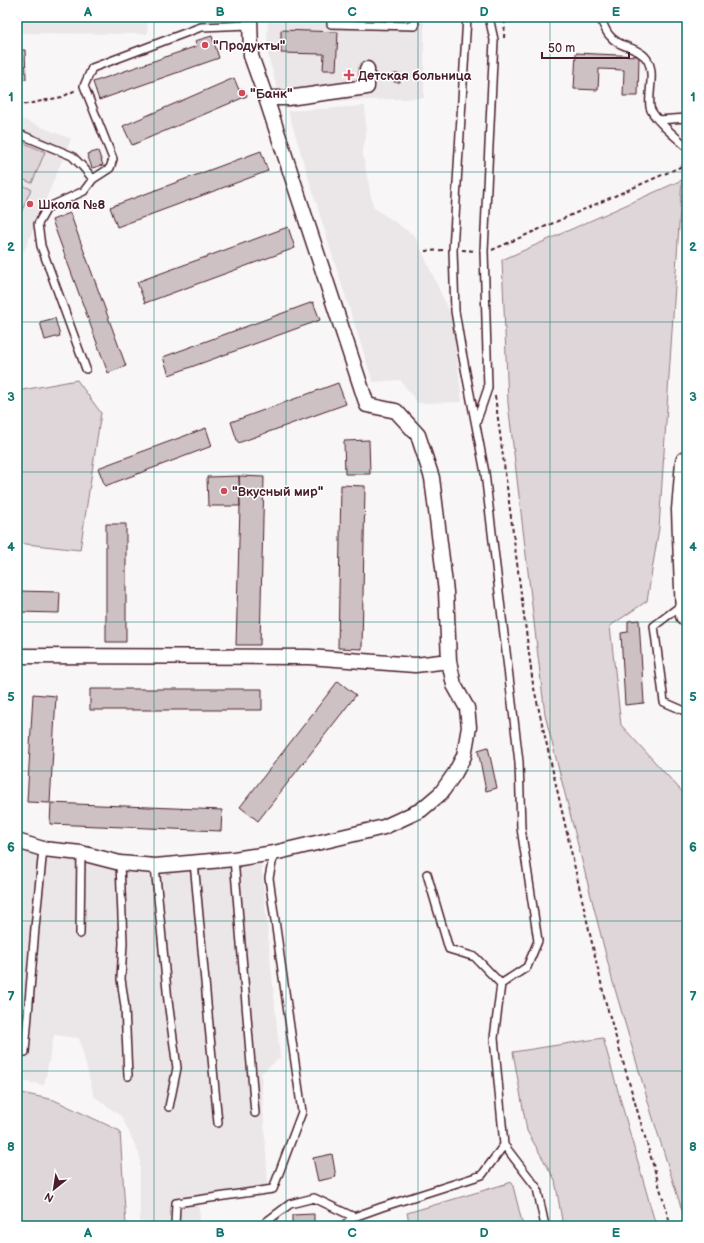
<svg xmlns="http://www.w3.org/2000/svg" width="704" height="1243" font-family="'Balsamiq Sans',sans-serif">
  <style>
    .built { fill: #ebe6e8 }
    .green { fill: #ded6d9; stroke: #947a82 }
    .building { fill: #cdc1c4; stroke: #4a1f2b }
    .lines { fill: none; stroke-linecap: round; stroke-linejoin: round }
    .lane-casing { stroke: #4a1f2b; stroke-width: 10 }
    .street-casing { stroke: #4a1f2b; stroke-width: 17 }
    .highway-casing { stroke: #4a1f2b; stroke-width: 25 }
    .path { stroke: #4a1f2b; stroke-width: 2; stroke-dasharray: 4 3; stroke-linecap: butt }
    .lane { stroke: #fff; stroke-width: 7 }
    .street { stroke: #fff; stroke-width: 14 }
    .highway { stroke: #fff; stroke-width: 22 }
    .grid { fill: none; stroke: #0f766e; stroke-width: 1; stroke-opacity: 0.55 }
    .poi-dot { fill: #d1495b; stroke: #fff; stroke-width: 1.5 }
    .labels { text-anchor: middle; stroke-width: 3; stroke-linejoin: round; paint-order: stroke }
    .poi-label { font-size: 13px; font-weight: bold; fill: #4a1f2b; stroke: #fff; text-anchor: start }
    .neatline { fill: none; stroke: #0f766e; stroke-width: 1.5 }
    .grid-label { font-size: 13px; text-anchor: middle; font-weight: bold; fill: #0f766e }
  </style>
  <rect width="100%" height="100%" fill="#f8f6f7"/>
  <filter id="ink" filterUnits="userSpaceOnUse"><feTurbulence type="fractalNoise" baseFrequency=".025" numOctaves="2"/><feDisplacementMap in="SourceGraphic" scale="8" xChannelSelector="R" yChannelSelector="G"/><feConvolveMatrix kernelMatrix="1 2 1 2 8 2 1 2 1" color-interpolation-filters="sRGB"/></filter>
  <g filter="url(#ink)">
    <path class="built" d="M17,17h131l-1,17 -130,-1z
      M268,17h156v81l-143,5 -14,-52z
      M365,106l1,32 -4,12 11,57 42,29 37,82 10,84 -44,1 -18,-23 -27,2 -42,-131 -43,-140z
      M17,117l54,22 -54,129z
      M17,847l121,25 123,-9 19,195 -19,15 7,113 -69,10 1,30h-60v-70l-18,-39 -28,-21 -15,-58 -25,-3 -10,50 -27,-5z"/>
    <path class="green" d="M17,140l28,12 -13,31 -15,-6z
      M682,180l-23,348 -12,73 -37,25 11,99 66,72v211l-3,93 3,52v73l-35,-111 -40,-136 -67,-264 -37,-312 -6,-143z
      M17,183l14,6 -14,33z
      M77,380l24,33 -21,137 -63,-7v-152z
      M603,1038l53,188h-93l-8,-46 -28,-49 -14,-79z
      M17,1092l37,8 66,31 6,95h-109z
      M512,1182l11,44h-113l-3,-13z"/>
    <path class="building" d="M281,30l57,2 -2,38h-13l1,-16 -43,-1z
      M212,36l7,22 -120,42 -6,-18 104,-36 -2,-5z
      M17,50h8l1,29h-9z
      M576,53l63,3 -1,40h-15l1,-26 -25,-1 -1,21 -24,-1z
      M393,74h7v8h-6z
      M234,78l5,12 4,-2 4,8 -115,49 -9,-19z
      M98,151l5,14 -11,3 -5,-14z
      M261,151l7,20 -151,56 -7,-20z
      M70,213l56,153 -18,7 -56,-153z
      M288,227l7,21 -150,55 -8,-21z
      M313,302l7,18 -151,55 -6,-18z
      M55,318l5,18 -15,4 -5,-18z
      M338,383l8,21 -108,39 -7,-21z
      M206,428l6,18 -107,40 -7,-18z
      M369,440l1,34h-25l-1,-33z
      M239,476l25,1 -4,168h-24l4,-139z
      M239,476l1,30h-32l-1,-29z
      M341,485l24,1 -3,163 -24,-1z
      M106,524h20v118h-20z
      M17,591l43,1 -1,21 -42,-1z
      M639,620l5,83 -19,2 -4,-72 7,-1v-11z
      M338,681l18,14 -98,126 -18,-14z
      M90,689h172v21h-172z
      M33,694l23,2 -6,107 -23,-1z
      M488,747l9,41 -11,3 -8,-41z
      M51,803l171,7 -1,21 -171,-7z
      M332,1154l4,23 -18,4 -5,-23z
      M314,1214v12h-22v-11z"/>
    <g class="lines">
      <g class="lane-casing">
        <path id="lane" d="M331,17v7l84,2 -1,-9
          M467,17l-14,233 2,61 6,36 24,126 34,289 2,66 17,113 -11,26 -26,17 -7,54 10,107 33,43 8,38
          M600,17c3,6 5,14 10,19 9,12 31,11 38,25 7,13 0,31 2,46 2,11 28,32 37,40
          M658,120l29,-2
          M17,133l55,23 11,11 10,12 -9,12 -37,17 -9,16 3,22 45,123
          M93,179l17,-11 3,-9 -29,-73 8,-18 109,-41 49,-2
          M476,423l12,-35 -4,-137 10,-211 -5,-23
          M683,604l-29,22 10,76 23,10
          M234,859l21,254
          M194,862l24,261
          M120,863l3,80 -2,36 4,28 3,69
          M155,866l13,135 9,67 -8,39
          M427,874l22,75 26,8 26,27
          M80,934l1,-81
          M25,1052l10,-124 8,-79
          M175,1226l1,-23 97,-14 29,-77 -33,-234 5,-25
          M266,1226v-4l24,-18 24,-6 40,19 28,-10 100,-32 22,-30
          M343,1226l11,-9"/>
      </g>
      <g class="street-casing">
        <path id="street" d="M266,98h22l79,-11v-18
          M17,656l292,1 106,8 34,-4
          M17,841l26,8 38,4 39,10 35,3 79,-7 40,-6 110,-26 37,-17 20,-17 14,-20 9,-17 5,-29 -2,-19 -13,-23 -5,-24 -3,-69 -14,-114 -14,-43 -22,-24 -29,-6 -101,-307 -15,-42 -1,-39"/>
      </g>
      <g class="highway-casing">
        <path id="highway" d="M687,462l-4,48 4,105"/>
      </g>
      <path class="path" d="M504,38l1,-21
        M17,106l45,-9 14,-7
        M462,250l14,1
        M492,250l195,-86
        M425,251l19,-1
        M495,396l38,288 72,316 66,226"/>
      <use href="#lane" class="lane"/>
      <use href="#street" class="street"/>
      <use href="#highway" class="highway"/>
    </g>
  </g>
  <path class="grid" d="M154,17v1209M286,17v1209M418,17v1209M550,17v1209M17,172h670M17,322h670M17,472h670M17,622h670M17,771h670M17,921h670M17,1071h670"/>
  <g class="poi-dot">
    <circle cx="205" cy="45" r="4"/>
    <path d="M347 69h4v4h4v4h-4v4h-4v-4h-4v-4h4z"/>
    <circle cx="242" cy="93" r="4"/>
    <circle cx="30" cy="204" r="4"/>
    <circle cx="224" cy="491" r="4"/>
  </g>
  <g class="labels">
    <g class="poi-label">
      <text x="213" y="50">"Продукты"</text>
      <text x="358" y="80">Детская больница</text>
      <text x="250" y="98">"Банк"</text>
      <text x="38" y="209">Школа №8</text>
      <text x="232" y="496">"Вкусный мир"</text>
    </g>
  </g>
  <rect width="704" height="1243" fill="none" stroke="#fff" stroke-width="44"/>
  <g transform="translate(54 1189) rotate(210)" stroke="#ffffff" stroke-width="3" paint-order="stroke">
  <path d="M0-3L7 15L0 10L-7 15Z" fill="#4a1f2b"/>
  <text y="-6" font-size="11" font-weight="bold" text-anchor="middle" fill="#4a1f2b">N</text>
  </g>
  <path d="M542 52v6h87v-6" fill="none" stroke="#4a1f2b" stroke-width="2"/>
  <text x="548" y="52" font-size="12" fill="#4a1f2b" stroke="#ffffff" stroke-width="3" paint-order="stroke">50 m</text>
  <rect x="22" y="22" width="660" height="1199" class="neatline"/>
  <g class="grid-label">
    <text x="88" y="16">A</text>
    <text x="220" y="16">B</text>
    <text x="352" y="16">C</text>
    <text x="484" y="16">D</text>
    <text x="616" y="16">E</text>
    <text x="11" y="101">1</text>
    <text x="693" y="101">1</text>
    <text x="11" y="251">2</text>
    <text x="693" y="251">2</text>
    <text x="11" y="401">3</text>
    <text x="693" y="401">3</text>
    <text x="11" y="551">4</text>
    <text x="693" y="551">4</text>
    <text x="11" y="701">5</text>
    <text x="693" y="701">5</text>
    <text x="11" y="851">6</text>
    <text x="693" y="851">6</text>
    <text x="11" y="1001">7</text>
    <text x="693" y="1001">7</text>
    <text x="11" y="1151">8</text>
    <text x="693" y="1151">8</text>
    <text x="88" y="1237">A</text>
    <text x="220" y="1237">B</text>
    <text x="352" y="1237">C</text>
    <text x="484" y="1237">D</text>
    <text x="616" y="1237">E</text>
  </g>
</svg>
